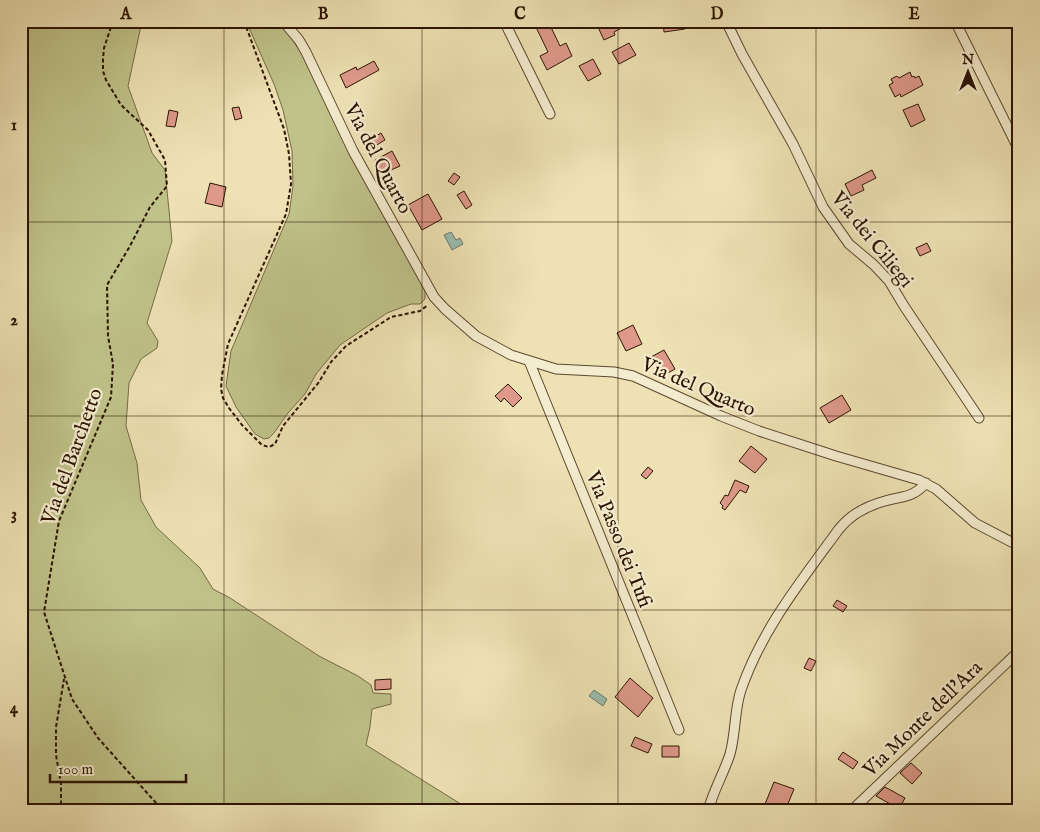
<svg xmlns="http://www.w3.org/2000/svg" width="1040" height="832" font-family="'IM FELL English',serif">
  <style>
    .green { fill: #bfc289; stroke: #766b46 }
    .water { fill: #99bdaf; stroke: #6d796a }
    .building { fill: #de998a; stroke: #2c1403 }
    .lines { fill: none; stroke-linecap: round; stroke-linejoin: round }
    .minor-casing { stroke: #5c482f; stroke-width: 11 }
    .path { stroke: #2c1403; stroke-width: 2; stroke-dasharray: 4 2.5; stroke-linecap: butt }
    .minor { stroke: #f4ecce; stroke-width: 9 }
    .grid { fill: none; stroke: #2c1403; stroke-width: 1; stroke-opacity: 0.55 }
    .labels { text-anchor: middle; stroke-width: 4.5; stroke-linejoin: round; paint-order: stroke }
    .street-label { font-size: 20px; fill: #2c1403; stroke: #f4ecce }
    .neatline { fill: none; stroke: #2c1403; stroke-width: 2 }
    .grid-label { font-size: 16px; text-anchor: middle; font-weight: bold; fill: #2c1403 }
  </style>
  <rect width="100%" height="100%" fill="#eee2b4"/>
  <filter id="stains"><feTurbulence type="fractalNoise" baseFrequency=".004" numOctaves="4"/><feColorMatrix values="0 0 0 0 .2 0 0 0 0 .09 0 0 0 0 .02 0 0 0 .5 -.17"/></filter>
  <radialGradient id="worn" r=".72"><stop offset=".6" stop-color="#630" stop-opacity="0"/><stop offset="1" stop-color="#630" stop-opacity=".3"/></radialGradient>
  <path class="green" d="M21,21h121l-14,65 24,67 13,17 7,71 -25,82 11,18 -1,7 -16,11 -12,24 -3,43 11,37 4,37 15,27 44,41 13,21 17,9 89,58 39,20 13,9 2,8 18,1v10l-19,5 -2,18 -4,18 106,66h-451z
    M246,21h33l29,41 117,229v8l-5,5h-9l-24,9 -47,32 -24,29 -11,20 -17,19 -14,20 -5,5 -5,1 -9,-5 -19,-27 -10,-21 5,-35 58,-137 4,-28 -1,-35 -9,-41 -9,-26z"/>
  <path class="water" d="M451,232l5,8 4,-2 3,6 -11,6 -8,-15z
    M594,690l13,9 -4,7 -14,-10z"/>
  <path class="building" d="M533,21h15l12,25 6,-3 6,13 -25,14 -7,-14 8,-4z
    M606,21h29l-21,11 1,3 -11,5 -7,-15z
    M663,21h21l1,8 -21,3z
    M629,43l7,12 -17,9 -7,-12z
    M593,59l8,15 -13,7 -9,-15z
    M374,61l5,9 -33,18 -6,-13 16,-8 1,3z
    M910,72l2,5 2,-1 1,2 4,-2 4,9 -22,12 -1,-3 -5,3 -6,-12 4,-2 -2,-4 6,-3 2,2z
    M918,104l7,16 -14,7 -8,-17z
    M239,107l3,11 -7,2 -3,-12z
    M169,110l9,2 -3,15 -9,-1z
    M381,133l4,7 -15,9 -4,-7z
    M392,151l8,15 -18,8 -7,-14z
    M872,170l4,8 -14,7 2,5 -13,6 -6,-12z
    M454,173l6,4 -6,8 -6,-4z
    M210,183l16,4 -4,20 -17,-4z
    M464,191l8,14 -6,4 -9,-14z
    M428,194l14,25 -20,11 -14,-25z
    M927,243l4,8 -11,5 -4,-8z
    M633,325l9,19 -16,7 -9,-18z
    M664,350l11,19 -11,6 -2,-4 -2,2 -9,-16z
    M508,384l14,14 -9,9 -9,-9 -3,4 -6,-6z
    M842,395l9,15 -22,13 -9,-15z
    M751,446l16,13 -12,14 -16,-12z
    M648,467l5,4 -7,8 -5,-4z
    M735,480l14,6 -3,7 -6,-3 -15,20 -3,-2 1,-2 -3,-3 5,-8 3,1z
    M837,600l10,6 -4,6 -10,-6z
    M809,658l7,3 -5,10 -7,-3z
    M630,678l23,20 -15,19 -23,-20z
    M391,679v10l-16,1v-10z
    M635,737l17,7 -4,9 -17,-7z
    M662,746h17v11h-17z
    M843,752l15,10 -5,7 -15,-10z
    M911,763l11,10 -10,11 -12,-11z
    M774,782l20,7 -9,22 -22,-2z
    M885,787l20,11 -6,11 -23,-13z"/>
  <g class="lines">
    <g class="minor-casing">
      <path id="minor" d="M283,21l16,19 7,12 47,99 81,146 11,12 31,27 35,19 45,14 58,3 19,4 88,40 38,15 77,25 83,24 17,9 39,34 44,23
        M504,21l46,93
        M726,21l16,33 51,90 30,63 26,37 25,21 15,16 15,25 75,112
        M955,21l64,129
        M529,361l150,369
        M708,811c5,-20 16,-38 22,-57 6,-21 4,-43 11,-64 21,-61 60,-109 98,-161 12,-15 27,-23 46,-28 17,-5 28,-3 41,-18
        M851,811l168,-160"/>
    </g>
    <path class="path" d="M113,21l-9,27 -1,11v12l3,9 15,25 27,25 17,30 2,26 -17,21 -20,39 -23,39 1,51 5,28 -2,33 -52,124 -15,91 28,87 26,39 59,66 9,7
      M244,21l40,108 5,25 2,30 -5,30 -58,130 -6,31 -1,14 2,9 6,10 13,17 20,20 7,2 6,-3 8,-18 36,-44 12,-20 15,-16 45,-29 29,-6 8,-6
      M61,811v-27l-5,-29v-28l8,-48"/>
    <use href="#minor" class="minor"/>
  </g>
  <path class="grid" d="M224,21v790M422,21v790M618,21v790M816,21v790M21,222h998M21,416h998M21,610h998"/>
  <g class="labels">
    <g class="street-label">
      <text transform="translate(379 158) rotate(62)" y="7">Via del Quarto</text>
      <text transform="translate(873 239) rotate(51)" y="7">Via dei Ciliegi</text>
      <text transform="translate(699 386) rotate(23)" y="7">Via del Quarto</text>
      <text transform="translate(71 456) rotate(-70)" y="7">Via del Barchetto</text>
      <text transform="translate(620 539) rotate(68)" y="7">Via Passo dei Tufi</text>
      <text transform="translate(922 718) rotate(-44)" y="7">Via Monte dell'Ara</text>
    </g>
  </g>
  <rect width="1040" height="832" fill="none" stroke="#eee2b4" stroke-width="55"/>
  <g transform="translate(968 72)" stroke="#f4ecce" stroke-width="4" paint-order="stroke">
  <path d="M0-4L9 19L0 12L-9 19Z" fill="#2c1403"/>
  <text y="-8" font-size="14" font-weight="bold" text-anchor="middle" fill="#2c1403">N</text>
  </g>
  <path d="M50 774v8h136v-8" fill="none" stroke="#2c1403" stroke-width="2.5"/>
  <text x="58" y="774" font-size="15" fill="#2c1403" stroke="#f4ecce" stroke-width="4" paint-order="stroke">100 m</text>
  <rect x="28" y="28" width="984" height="776" class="neatline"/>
  <g class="grid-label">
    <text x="126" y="19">A</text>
    <text x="323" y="19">B</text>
    <text x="520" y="19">C</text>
    <text x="717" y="19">D</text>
    <text x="914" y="19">E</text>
    <text x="14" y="130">1</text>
    <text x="14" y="325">2</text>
    <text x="14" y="519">3</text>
    <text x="14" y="713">4</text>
  </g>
  <rect width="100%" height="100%" filter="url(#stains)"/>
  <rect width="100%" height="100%" fill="url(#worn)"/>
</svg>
